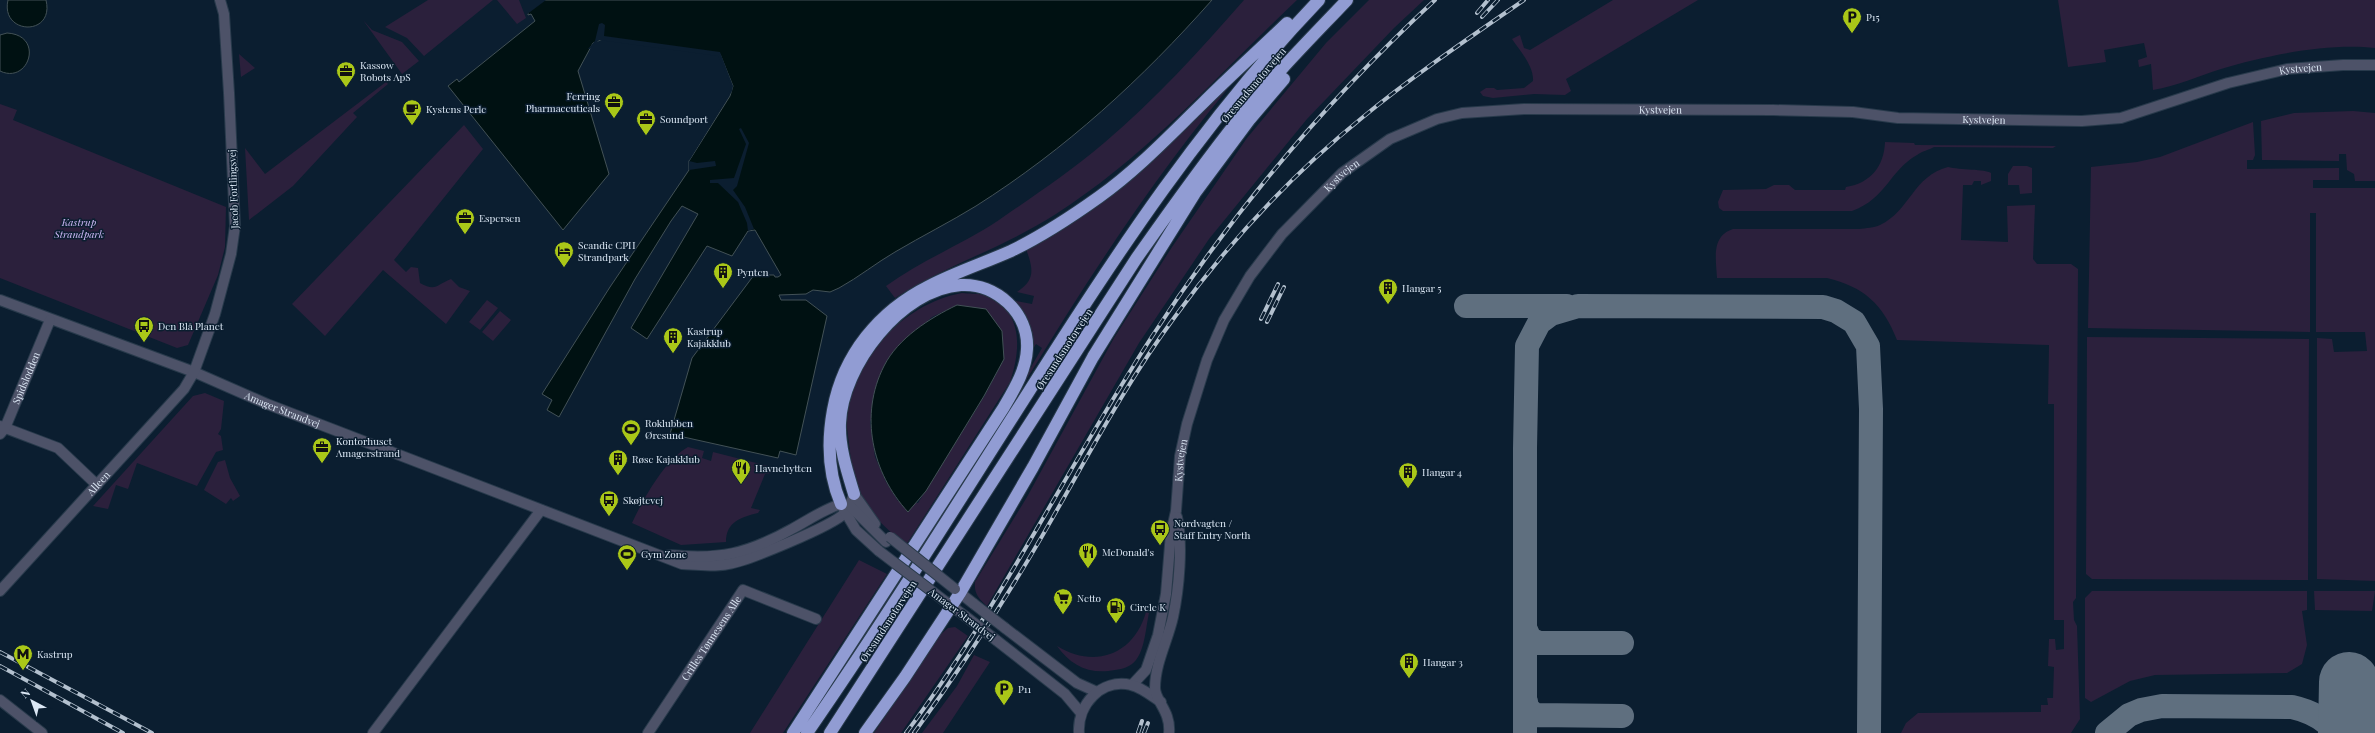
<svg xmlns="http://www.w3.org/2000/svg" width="2375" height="733" font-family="'Playfair Display',serif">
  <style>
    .green { fill: #2b203c; fill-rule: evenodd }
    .water { fill: #001112; stroke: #425156 }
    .pier { fill: #0b1e30 }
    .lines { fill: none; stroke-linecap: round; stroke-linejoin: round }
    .taxiway { stroke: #5f6f7f; stroke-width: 24 }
    .runway { stroke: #5f6f7f; stroke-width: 60 }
    .minor-casing { stroke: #283a4b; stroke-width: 12 }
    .highway-casing { stroke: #283a4b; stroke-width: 14 }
    .minor { stroke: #4d5268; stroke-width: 10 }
    .highway { stroke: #919cd3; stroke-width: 12 }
    .rail-casing { stroke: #b3c0ce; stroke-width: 4 }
    .rail { stroke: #0b1e30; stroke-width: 2.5; stroke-dasharray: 8; stroke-linecap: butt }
    .minor-bridge-casing { stroke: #283a4b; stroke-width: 12; stroke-linecap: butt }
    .minor-bridge { stroke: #4d5268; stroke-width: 10 }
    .labels { text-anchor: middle; stroke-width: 3; stroke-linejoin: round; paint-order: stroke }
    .poi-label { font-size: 10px; fill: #dbe7f4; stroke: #0b1e30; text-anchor: start }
    .street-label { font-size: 10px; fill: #dbe7f4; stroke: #0b1e30 }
    .park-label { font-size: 10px; font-style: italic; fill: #d1baf9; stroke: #0b1e30 }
  </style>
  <rect width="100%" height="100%" fill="#0b1e30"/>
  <path class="green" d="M428,0h65l-69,56 -17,-18 -22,-11z
    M497,0h22l7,18 -9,6z
    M1244,0h53c-78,74 -150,156 -241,214 -51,33 -110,51 -161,84l-9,-12c36,-26 77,-42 113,-66 36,-25 72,-49 105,-77 51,-43 96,-93 140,-143z
    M1369,0h55l-30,28 -87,91 -98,120 -70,104 -152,263c-9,-8 -13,-13 -12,-24l52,-85 87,-159 58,-91 75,-109 79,-95z
    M1613,0h85l-132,79 5,12 -6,4 -31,-1 -41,4 -10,-2 -3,-4 6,-4h8l3,2 27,-2 9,-7c1,-15 -13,-30 -21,-42l8,-4 4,13 6,2z
    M2058,0h317v48c-48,-5 -108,7 -154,21 -23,7 -44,17 -68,21l-2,-26 -12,3 -1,-7 9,-3 -3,-14 -40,7 2,12 -38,5z
    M363,20l9,10 30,12 17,19 -17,13z
    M239,54l16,14 -14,9z
    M1246,67c-84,98 -154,205 -221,315l-2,-1 19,-33 -6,-4 -5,8 -20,-52 21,4 2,-8 -17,-4c19,-12 16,-24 9,-43l19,-10z
    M386,82l2,2 -35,29 4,4 -64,69 -44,34 -4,-72 20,26z
    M0,104l17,6 -4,10 213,87 -1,40 -7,28 -30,70 -11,3 -177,-70z
    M2353,111l22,2v68h-20l-1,-7 -7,-4 -1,-16h-7v7l-77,-1 -1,-39 33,-8z
    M2253,122l2,33 -2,5h-6v9l92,-1v12h-26v8h62v393l-58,-2v-241l15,1 2,13 33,-1 -2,-19h-49v-119h-6v119l-222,-4 3,-161 46,-5 23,-5z
    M464,125l19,24 -89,111 12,12 5,-5 7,1 2,15c16,9 16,2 31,-4l8,8 11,4 -24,33 -63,-54 -58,66 -33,-32z
    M1885,142l29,1 1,2 141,1 -3,2 -119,-1c-5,3 -12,4 -17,8 -28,16 -30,43 -65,56h-129l-4,-3 -1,-6 5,-12 43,-1 8,-4h15l6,5h50l1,-3c25,-4 38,-21 39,-45z
    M2013,166h14l5,2v25l-12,1 -1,-9h-11v-11z
    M1948,167c12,3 37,2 43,6v8l-10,4v-4h-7l-2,4h-9l-2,55 47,2 -1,-36 28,-1 -2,54 4,5h34l7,5 -2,329 -3,4 1,18 3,6 3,93 -9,14h-170l5,-10 12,-10 123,-1v-7h7l-1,-7h6l1,-31 -6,-1 1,-27h6l1,11 8,-1v-29h-10v-216h-6l1,-59 -152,-5c-14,-36 -33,-53 -70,-62h-110c-1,-19 -6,-42 16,-49h126c7,-1 15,-1 21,-4 30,-14 33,-49 68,-58z
    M962,293c7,1 15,0 22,2 40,15 37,54 26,87l-104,163c-17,-14 -32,-27 -44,-46 -8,-14 -10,-31 -12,-47 -1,-8 -2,-16 -3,-24 -1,-64 54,-124 115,-135zM957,305l45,26 2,28 -20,38 -66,106 -20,-2 -12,-19 -11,-25 -5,-35 30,-76 32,-29z
    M487,300l11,8 -18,22 -11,-8z
    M500,311l11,9 -18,21 -11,-9z
    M2087,337l222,2 -1,241 -216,-1 -6,-5z
    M205,393l19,8 -3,28 -3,5 3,2 2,14 -7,2 -19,34 -60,-23 -9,26 -12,-4 -8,24 -15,-3 100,-110z
    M688,447l16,4 -2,7 9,3 2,-9 59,15v6l-7,1 -14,34 9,2 -2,3c-17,4 -32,9 -32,29l-45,3 -49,-22c11,-24 33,-63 56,-76z
    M225,460l5,18 10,18 -7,5 -2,-3 -5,6 -22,-14 14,-28z
    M859,560l28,14 -104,159h-33z
    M2092,591h215v19l-5,1 5,34 -5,19 -15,9 -132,2 -25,6 -39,21 -6,-4v-100z
    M2314,591h61l-3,20 -57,-1z
    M1146,612l3,1c-3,13 -4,36 -13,47 -6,7 -13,9 -21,10 -25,5 -44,-4 -58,-24 37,23 77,9 89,-34z
    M955,627l13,9 -67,97h-27l66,-98 8,-7z
    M974,655l16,7 -47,71h-21l35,-47z"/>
  <path class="water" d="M8,0h38c9,37 -46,35 -38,0z
    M528,0h684c-70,79 -146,149 -236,206 -26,16 -54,30 -81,46 -19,11 -36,25 -56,36l-9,4 -17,-2 -7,4 -27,1 2,5h25l21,16 -31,139 -16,-4 -2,7 -108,-24 22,-76 62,-83h20l1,2h3l3,-2 -26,-45 -7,1 -16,25 -25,-10 -60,93 -16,-11 67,-114 -16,-8 -11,15 -36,58 -76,138 -12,-7 5,-10 -10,-6 68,-107 79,-117v-9l41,-65 3,-10 -13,-32 -117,-15 -10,4 -15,28 31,103 -46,56 -115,-144 9,-7 2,3 76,-61 -4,-7 -3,1z
    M7,33c38,2 22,52 -7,38v-36z
    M957,305l29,4 16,22 2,28 -20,37 -58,95 -18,21c-36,-39 -49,-97 -24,-146 14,-28 46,-48 73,-61z"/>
  <path class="pier" d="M526,0h20l-20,15z
    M602,23l3,2 -1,11 116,16 13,34 -1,5 -43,70 8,2 18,-2 1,5 -27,4v-9l1,-5 40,-65 1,-5 -13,-30 -119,-16 -9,9h-2l7,-8 4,-17z
    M741,128l8,15 -12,43 -4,4 12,17 9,22 -6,2 -1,-8 -9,-21 -20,-19h-8v-3l24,-2 12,-34 -7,-15z"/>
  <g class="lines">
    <path class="taxiway" d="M1466,306h101
      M1526,630l4,9 9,4h83
      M1526,702l1,6 8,7 87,1
      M1525,733v-285l2,-102 12,-23 12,-9 27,-8 245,1 13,4 18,11 14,24 3,63 -2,324
      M2107,733l22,-18 12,-5 21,-4 130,1c18,4 33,11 44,26"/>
    <path class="runway" d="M2348,733l1,-51"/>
    <g class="minor-casing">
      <g id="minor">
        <path id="s1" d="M0,300l194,72 73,32 415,160c16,1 31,3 46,0 20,-3 104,-38 117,-51 5,-5 7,-13 9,-19"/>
        <path d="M0,426l58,22 39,37"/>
        <path id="s2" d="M0,434l5,-6 45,-108"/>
        <path d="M854,494l21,30"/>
        <path d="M843,508l13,22 23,21"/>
        <path d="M669,555c51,5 78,-1 123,-26 15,-8 32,-20 49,-25l8,1 37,37"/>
        <path d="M955,589l19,15"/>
        <path id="s3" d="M0,591l184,-202 10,-17 21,-58 16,-60 4,-28 -6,-133 -5,-79 -4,-14"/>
        <path d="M946,602l19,14"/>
        <path d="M1005,628l72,55 20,9"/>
        <path d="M996,640l69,54 16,19"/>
        <path id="s4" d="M1132,685l14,-15 12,-35 8,-41 5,-61 5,-22 4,-55 7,-32 20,-64 17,-40 26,-44 32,-42 60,-61 48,-34 47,-20 25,-6 62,-4 249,1 80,2 45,6 184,3 39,-3 107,-35 59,-14 56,-4h32"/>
        <path d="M0,700l42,33"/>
        <path d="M373,733l168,-223"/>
        <path id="s5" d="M648,733l95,-143 73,29"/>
        <path d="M1079,733c-2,-28 22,-55 52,-48 10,2 21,11 30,17"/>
        <path d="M1169,733c2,-22 -14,-32 -14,-45 0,-25 13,-48 18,-71 6,-28 10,-73 4,-100"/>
      </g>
    </g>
    <g class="highway-casing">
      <path id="highway" d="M841,504c-13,-30 -14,-61 -8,-94 10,-55 46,-99 96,-124 27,-14 55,-23 82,-35 31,-15 60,-34 88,-54 38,-27 70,-61 103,-93 28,-28 57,-54 85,-81
        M793,733l211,-326c11,-19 22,-37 23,-58 2,-36 -31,-66 -66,-64 -60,4 -119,81 -121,138 -1,24 7,48 14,71
        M807,733c77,-111 148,-226 221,-340 87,-138 177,-274 291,-393
        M830,733l306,-474c33,-47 66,-94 103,-140 33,-42 71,-80 108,-119
        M865,733l40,-56 55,-84 73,-126 60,-110 102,-164 55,-74 34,-40"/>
    </g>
    <use href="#minor" class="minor"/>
    <use href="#highway" class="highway"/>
    <g class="rail-casing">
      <path id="rail" d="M1477,13l11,-13
        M1482,17l16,-17
        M1261,319l17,-35
        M1267,322l17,-35
        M0,652l152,81
        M0,666l123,67
        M906,733c93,-125 161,-265 245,-395 80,-124 176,-238 284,-338
        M914,733c46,-63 88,-128 127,-195 43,-74 82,-151 133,-220 54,-75 117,-143 189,-201 51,-42 106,-79 161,-117
        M1138,733l4,-12
        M1144,733l4,-10"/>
    </g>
    <use href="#rail" class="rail"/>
    <g class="minor-bridge-casing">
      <path id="minor-bridge" d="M890,537l65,52
        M879,551l67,51
        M974,604l31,24
        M965,616l31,24"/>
    </g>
    <use href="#minor-bridge" class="minor-bridge"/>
  </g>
  <defs>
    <g id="parking-pin" transform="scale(1)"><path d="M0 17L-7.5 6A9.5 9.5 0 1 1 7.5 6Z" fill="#aac718" stroke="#0b1e30"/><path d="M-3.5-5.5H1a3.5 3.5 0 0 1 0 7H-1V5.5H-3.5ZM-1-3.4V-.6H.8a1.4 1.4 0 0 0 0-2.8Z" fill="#111"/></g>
    <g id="office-pin" transform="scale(1)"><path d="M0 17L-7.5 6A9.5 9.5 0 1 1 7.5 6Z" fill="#aac718" stroke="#0b1e30"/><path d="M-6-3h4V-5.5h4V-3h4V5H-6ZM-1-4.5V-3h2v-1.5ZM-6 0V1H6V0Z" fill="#111"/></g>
    <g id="cafe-pin" transform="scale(1)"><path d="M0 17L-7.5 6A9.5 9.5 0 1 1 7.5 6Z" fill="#aac718" stroke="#0b1e30"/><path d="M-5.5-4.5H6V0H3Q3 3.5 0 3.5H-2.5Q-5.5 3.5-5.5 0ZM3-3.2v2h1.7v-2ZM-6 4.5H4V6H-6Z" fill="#111"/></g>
    <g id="hotel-pin" transform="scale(1)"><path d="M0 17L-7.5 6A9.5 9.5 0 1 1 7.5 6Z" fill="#aac718" stroke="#0b1e30"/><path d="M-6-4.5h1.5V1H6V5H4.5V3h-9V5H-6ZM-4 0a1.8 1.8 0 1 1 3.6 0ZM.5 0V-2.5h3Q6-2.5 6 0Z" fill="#111"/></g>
    <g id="building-pin" transform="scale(1)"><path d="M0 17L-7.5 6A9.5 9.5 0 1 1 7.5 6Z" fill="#aac718" stroke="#0b1e30"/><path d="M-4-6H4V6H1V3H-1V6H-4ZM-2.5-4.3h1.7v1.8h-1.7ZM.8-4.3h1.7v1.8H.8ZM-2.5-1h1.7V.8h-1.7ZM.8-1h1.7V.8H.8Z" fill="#111"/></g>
    <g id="bus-pin" transform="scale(1)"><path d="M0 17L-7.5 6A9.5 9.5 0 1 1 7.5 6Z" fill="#aac718" stroke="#0b1e30"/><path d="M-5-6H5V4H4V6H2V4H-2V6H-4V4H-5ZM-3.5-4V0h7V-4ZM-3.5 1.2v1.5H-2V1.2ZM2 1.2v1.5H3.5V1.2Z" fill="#111"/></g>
    <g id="stadium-pin" transform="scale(1)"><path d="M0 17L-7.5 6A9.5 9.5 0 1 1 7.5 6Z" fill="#aac718" stroke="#0b1e30"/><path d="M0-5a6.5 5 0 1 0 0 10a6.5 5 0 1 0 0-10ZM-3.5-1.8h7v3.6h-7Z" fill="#111"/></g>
    <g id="restaurant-pin" transform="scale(1)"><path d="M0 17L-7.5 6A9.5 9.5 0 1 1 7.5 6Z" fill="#aac718" stroke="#0b1e30"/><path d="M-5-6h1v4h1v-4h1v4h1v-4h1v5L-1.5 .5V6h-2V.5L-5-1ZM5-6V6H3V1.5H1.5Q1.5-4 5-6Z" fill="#111"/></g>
    <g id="supermarket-pin" transform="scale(1)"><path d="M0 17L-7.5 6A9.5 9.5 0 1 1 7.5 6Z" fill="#aac718" stroke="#0b1e30"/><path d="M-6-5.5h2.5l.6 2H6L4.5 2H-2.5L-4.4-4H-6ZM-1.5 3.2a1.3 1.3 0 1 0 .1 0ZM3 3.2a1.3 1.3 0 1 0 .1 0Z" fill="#111"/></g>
    <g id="fuel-pin" transform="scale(1)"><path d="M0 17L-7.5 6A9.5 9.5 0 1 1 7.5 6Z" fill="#aac718" stroke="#0b1e30"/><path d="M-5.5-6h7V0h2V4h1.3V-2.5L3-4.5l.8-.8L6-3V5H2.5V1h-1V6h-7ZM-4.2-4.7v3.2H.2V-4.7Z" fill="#111"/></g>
    <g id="metro-pin" transform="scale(1)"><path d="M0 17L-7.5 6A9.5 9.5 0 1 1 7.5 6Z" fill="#aac718" stroke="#0b1e30"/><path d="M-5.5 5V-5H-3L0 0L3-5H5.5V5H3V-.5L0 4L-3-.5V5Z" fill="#111"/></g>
  </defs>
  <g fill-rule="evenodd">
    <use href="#parking-pin" x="1852" y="17"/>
    <use href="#office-pin" x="346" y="71"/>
    <use href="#office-pin" x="614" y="102"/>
    <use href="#cafe-pin" x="412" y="109"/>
    <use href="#office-pin" x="646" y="119"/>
    <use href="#office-pin" x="465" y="218"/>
    <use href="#hotel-pin" x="564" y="251"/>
    <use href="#building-pin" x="723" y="272"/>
    <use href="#building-pin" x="1388" y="288"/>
    <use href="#bus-pin" x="144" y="326"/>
    <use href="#building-pin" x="673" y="337"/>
    <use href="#stadium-pin" x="631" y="429"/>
    <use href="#office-pin" x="322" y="447"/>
    <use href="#building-pin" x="618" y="459"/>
    <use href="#restaurant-pin" x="741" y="468"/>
    <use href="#building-pin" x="1408" y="472"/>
    <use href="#bus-pin" x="609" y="500"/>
    <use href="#bus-pin" x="1160" y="529"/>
    <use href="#restaurant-pin" x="1088" y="552"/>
    <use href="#stadium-pin" x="627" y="554"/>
    <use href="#supermarket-pin" x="1063" y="598"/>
    <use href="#fuel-pin" x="1116" y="607"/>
    <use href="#metro-pin" x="23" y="654"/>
    <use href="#building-pin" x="1409" y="662"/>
    <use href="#parking-pin" x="1004" y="689"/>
  </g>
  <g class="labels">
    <g class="poi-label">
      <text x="1866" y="21">P15</text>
      <text x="360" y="69">Kassow<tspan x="360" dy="12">Robots ApS</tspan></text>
      <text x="600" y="100" text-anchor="end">Ferring<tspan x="600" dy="12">Pharmaceuticals</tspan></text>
      <text x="426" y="113">Kystens Perle</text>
      <text x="660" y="123">Soundport</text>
      <text x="479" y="222">Espersen</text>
      <text x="578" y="249">Scandic CPH<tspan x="578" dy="12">Strandpark</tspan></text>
      <text x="737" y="276">Pynten</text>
      <text x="1402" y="292">Hangar 5</text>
      <text x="158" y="330">Den Blå Planet</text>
      <text x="687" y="335">Kastrup<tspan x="687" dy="12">Kajakklub</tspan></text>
      <text x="645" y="427">Roklubben<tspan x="645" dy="12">Øresund</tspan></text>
      <text x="336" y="445">Kontorhuset<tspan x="336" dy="12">Amagerstrand</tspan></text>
      <text x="632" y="463">Røse Kajakklub</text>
      <text x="755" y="472">Havnehytten</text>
      <text x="1422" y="476">Hangar 4</text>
      <text x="623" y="504">Skøjtevej</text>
      <text x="1174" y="527">Nordvagten /<tspan x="1174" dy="12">Staff Entry North</tspan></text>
      <text x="1102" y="556">McDonald's</text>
      <text x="641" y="558">Gym Zone</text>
      <text x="1077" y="602">Netto</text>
      <text x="1130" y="611">Circle K</text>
      <text x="37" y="658">Kastrup</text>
      <text x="1423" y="666">Hangar 3</text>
      <text x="1018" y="693">P11</text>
    </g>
    <g class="street-label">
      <text dy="4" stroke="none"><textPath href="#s4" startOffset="1553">Kystvejen</textPath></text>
      <text transform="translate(1253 85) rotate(-50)" y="4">Øresundsmotorvejen</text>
      <text dy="4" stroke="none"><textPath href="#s4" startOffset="905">Kystvejen</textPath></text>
      <text dy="4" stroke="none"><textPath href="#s4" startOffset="1229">Kystvejen</textPath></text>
      <text dy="4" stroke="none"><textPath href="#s4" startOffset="569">Kystvejen</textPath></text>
      <text transform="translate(233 189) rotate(-92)" y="4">Jacob Fortlingsvej</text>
      <text transform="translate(1064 349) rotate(-57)" y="4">Øresundsmotorvejen</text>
      <text dy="4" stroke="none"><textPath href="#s2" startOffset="62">Spidslodden</textPath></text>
      <text dy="4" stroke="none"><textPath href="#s1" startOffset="303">Amager Strandvej</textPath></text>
      <text dy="4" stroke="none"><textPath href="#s4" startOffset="234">Kystvejen</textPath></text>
      <text dy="4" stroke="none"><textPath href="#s3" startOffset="146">Alleen</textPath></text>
      <text transform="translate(962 614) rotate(37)" y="4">Amager Strandvej</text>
      <text transform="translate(888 621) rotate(-57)" y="4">Øresundsmotorvejen</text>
      <text dy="4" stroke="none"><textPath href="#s5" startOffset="114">Crilles Tønnesens Alle</textPath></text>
    </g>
    <g class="park-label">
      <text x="79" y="226">Kastrup<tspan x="79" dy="12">Strandpark</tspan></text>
    </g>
  </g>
  <g transform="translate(32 701) rotate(319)" stroke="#0b1e30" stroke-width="3" paint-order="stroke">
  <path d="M0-3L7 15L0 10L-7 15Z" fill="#dbe7f4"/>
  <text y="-6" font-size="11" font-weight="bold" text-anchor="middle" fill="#dbe7f4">N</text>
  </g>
</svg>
